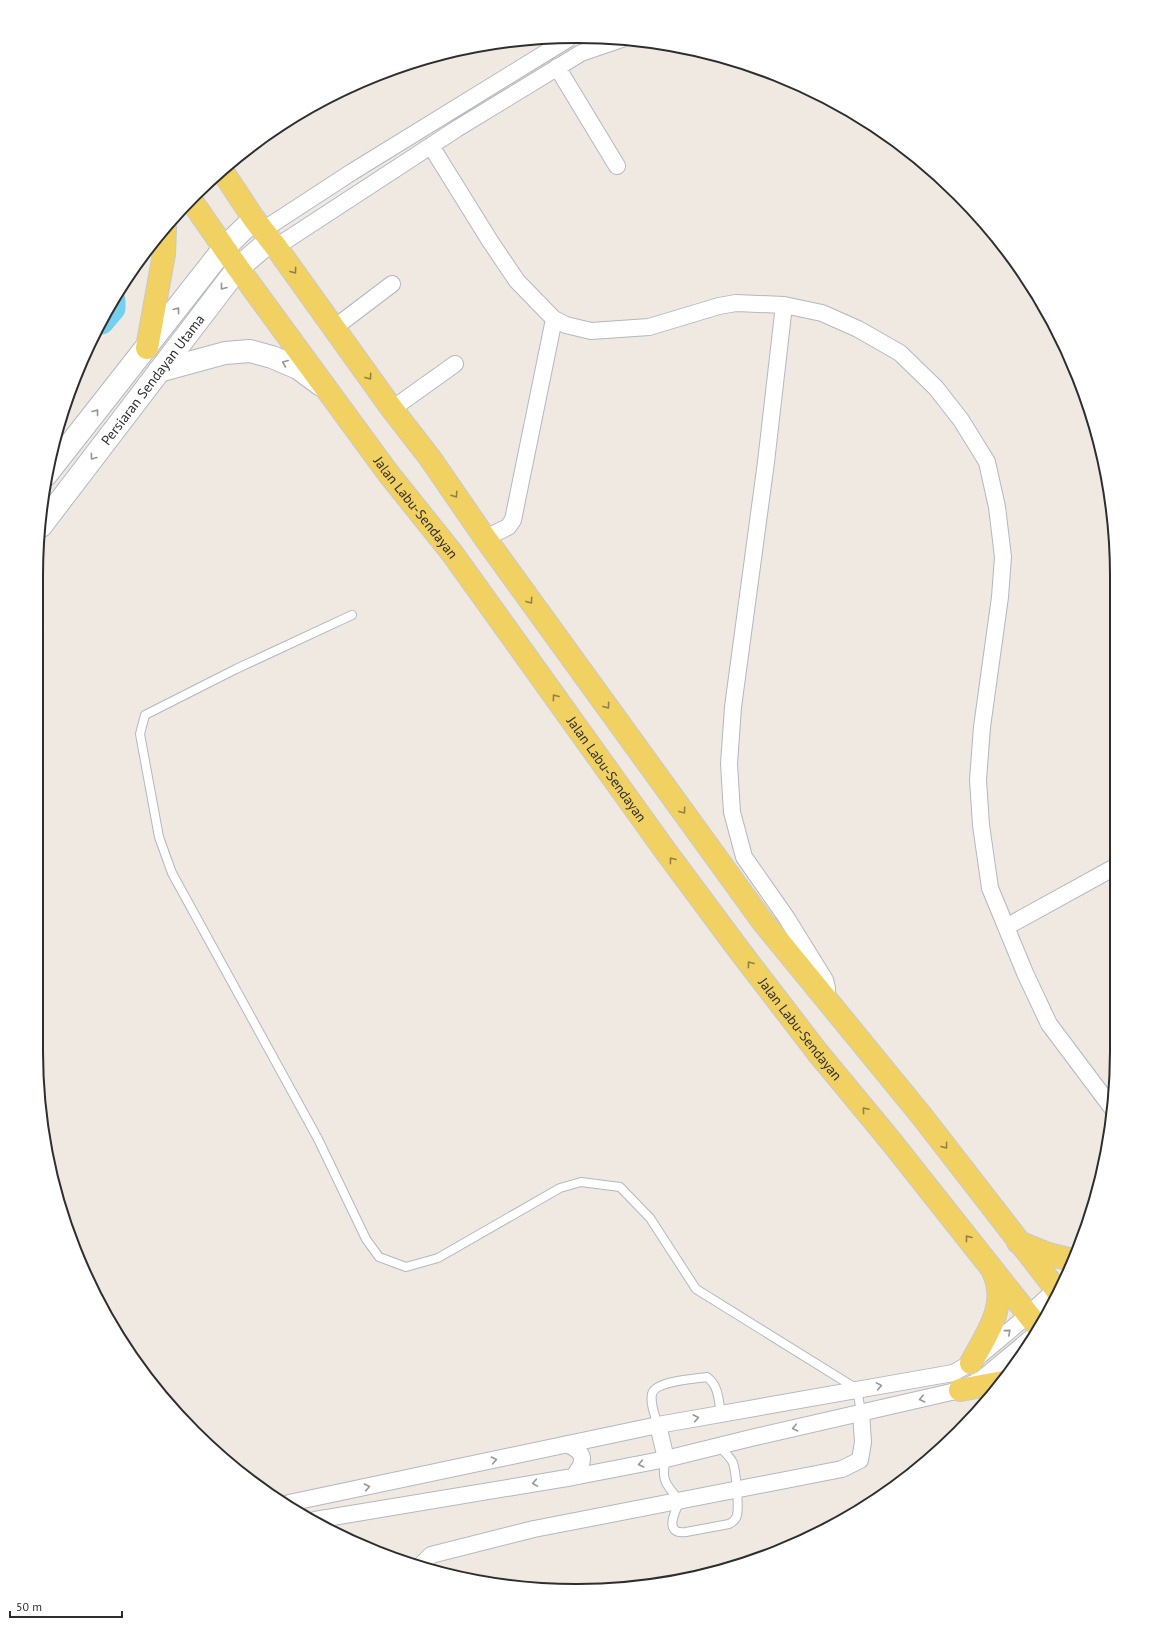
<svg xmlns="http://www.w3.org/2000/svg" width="1153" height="1627" font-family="'PT Sans',sans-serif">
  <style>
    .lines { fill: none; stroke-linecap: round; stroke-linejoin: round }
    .river { stroke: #75cff0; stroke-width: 27 }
    .service-casing { stroke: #b4b7c1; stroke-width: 10 }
    .minor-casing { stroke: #b4b7c1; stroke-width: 18 }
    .secondary-casing { stroke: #b4b7c1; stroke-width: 24 }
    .primary-casing { stroke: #c9c9c9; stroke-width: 24 }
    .service { stroke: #fff; stroke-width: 8 }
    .minor { stroke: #fff; stroke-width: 16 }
    .secondary { stroke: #fff; stroke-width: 22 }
    .primary { stroke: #f2d163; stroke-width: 22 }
    .oneway { stroke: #908048 }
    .oneway2 { stroke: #969696 }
    .labels { text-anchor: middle; stroke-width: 3; stroke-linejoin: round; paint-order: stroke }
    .street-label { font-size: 14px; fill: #2e2e2e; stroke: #fff }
    .rim { fill: none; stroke: #2e2e2e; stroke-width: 2 }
  </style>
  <rect width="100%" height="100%" fill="#efe9e1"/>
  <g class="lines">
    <path class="river" d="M101,321l11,-13v-7"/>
    <g class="service-casing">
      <path id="service" d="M352,615l-116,54 -91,46 -5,19 19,103 13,36 146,266 48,100 13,18 27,10 32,-9 122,-70 21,-6 39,5 30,31 46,71 161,100 4,23
        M658,1425c-3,-9 -8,-21 -6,-31 3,-13 42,-15 55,-17 12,9 11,22 14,36
        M666,1459c-6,21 1,27 14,42 -5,10 -17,34 6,31l43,-8c4,-2 7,-4 8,-9 2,-8 -1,-44 -4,-52 -3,-7 -10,-12 -14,-17"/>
    </g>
    <g class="minor-casing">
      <path id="minor" d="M557,67l60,99
        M431,146l59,95 27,40 37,38 12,6 25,6 58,-4 70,-21 17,-3 48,2 38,8 36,16 42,24 36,35 25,32 26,42 10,45 6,50 -3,40 -18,130 -4,53 3,45 9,63 35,85 24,51 63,84
        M263,230l89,-58 216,-133
        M276,247l182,-119 123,-75 41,-14
        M784,305l-18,157 -33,245 -4,57 3,48 12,45 42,60 39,63 2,8 -1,11
        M334,328l58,-44
        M392,409l63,-45
        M485,538l23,-11 5,-7 41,-201
        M1006,927l109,-60
        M658,1425l8,34
        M567,1444c19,9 19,17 6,33
        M289,1503l369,-78 295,-52 18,-10 57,-48 28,-26 6,-2
        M315,1520l258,-43 93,-18 85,-21 209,-48 23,-12 48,-40
        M420,1566l11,-11 103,-26 308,-60 18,-9 3,-18 -2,-30"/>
    </g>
    <g class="secondary-casing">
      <g id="secondary">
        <path d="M159,371l66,-18 25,-2 22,6 26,11 23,17"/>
        <path d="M46,475l178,-227 30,-29"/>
        <path id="s1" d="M41,526l197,-258 33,-28"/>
      </g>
    </g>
    <g class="primary-casing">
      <g id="primary">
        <path d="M221,169l33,50 22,28 116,162 38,49 55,80 278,384 158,193 138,178"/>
        <path id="s2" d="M191,200l47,68 150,205 64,80 212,296 75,101 79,103 72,87 148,187"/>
        <path d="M147,348l17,-94 1,-26"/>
        <path d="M1018,1242l30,12 24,6"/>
        <path d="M971,1363c15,-28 37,-57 23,-89"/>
        <path d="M960,1390l43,-8"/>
      </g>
    </g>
    <use href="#service" class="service"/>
    <use href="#minor" class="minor"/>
    <use href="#secondary" class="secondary"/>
    <use href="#primary" class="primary"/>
  </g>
  <defs><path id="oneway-chevron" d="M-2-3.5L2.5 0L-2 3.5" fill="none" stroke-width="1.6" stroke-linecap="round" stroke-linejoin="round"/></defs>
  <g class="oneway">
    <use href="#oneway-chevron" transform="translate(294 271) rotate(54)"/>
    <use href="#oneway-chevron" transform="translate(369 377) rotate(54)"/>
    <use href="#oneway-chevron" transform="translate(455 495) rotate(56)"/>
    <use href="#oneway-chevron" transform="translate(530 601) rotate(54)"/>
    <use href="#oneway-chevron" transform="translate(555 697) rotate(-126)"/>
    <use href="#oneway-chevron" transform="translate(607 706) rotate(54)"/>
    <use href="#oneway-chevron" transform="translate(683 811) rotate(54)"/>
    <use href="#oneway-chevron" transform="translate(672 860) rotate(-127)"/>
    <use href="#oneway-chevron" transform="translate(750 964) rotate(-127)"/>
    <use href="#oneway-chevron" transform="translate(865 1110) rotate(-130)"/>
    <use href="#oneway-chevron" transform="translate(945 1146) rotate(53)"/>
    <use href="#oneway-chevron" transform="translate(968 1238) rotate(-128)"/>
  </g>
  <g class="oneway2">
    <use href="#oneway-chevron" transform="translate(223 287) rotate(128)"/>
    <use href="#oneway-chevron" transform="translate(177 310) rotate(-52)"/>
    <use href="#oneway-chevron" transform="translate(285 363) rotate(-157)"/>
    <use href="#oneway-chevron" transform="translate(96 412) rotate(-52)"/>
    <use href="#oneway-chevron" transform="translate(93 457) rotate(127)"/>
    <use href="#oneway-chevron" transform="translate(1008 1332) rotate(-41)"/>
    <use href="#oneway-chevron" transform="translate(879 1386) rotate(-10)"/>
    <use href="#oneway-chevron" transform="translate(922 1399) rotate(167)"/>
    <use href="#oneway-chevron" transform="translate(696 1418) rotate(-11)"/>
    <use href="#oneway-chevron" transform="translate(795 1428) rotate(167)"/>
    <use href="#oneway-chevron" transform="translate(494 1460) rotate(-12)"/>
    <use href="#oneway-chevron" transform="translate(641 1464) rotate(169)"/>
    <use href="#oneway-chevron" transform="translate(535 1483) rotate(170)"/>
    <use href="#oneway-chevron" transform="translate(367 1487) rotate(-12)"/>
  </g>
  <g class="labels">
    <g class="street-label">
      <text dy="5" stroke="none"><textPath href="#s1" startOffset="184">Persiaran Sendayan Utama</textPath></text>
      <text dy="5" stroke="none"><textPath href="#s2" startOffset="381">Jalan Labu-Sendayan</textPath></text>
      <text dy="5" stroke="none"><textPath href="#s2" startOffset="705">Jalan Labu-Sendayan</textPath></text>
      <text dy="5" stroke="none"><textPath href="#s2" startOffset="1029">Jalan Labu-Sendayan</textPath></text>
    </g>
  </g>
  <path d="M0 0H1153V1627H0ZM576 43H577A533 533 0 0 1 1110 576V1051A533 533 0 0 1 577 1584H576A533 533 0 0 1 43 1051V576A533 533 0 0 1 576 43Z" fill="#fff" fill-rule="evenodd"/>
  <path class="rim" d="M576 43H577A533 533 0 0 1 1110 576V1051A533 533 0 0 1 577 1584H576A533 533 0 0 1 43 1051V576A533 533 0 0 1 576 43Z"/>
  <path d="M10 1611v6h112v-6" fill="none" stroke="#2e2e2e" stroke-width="2"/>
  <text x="16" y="1611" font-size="12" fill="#2e2e2e" stroke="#ffffff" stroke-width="3" paint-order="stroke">50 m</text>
</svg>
